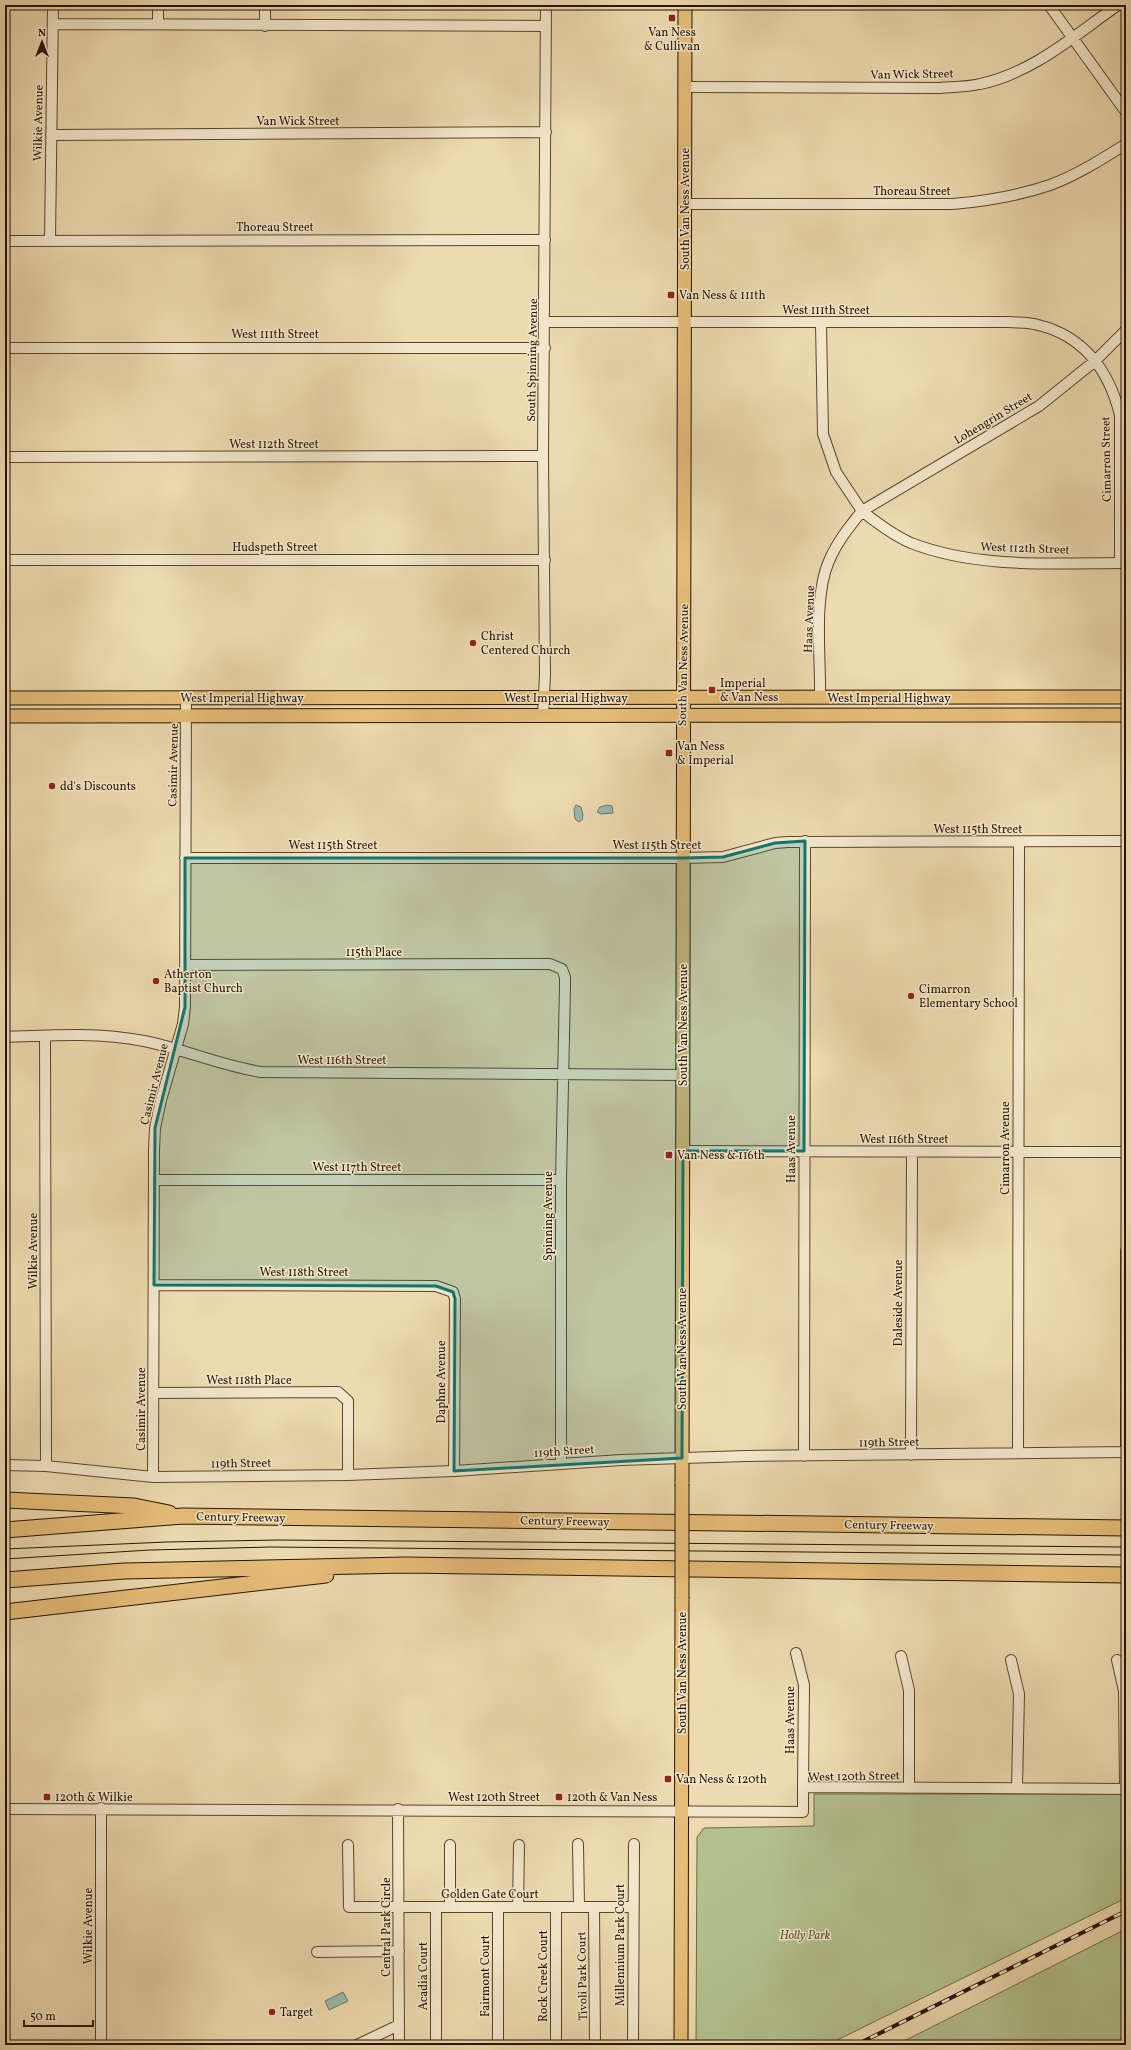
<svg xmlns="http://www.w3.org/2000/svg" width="1131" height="2050" font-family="Vollkorn,serif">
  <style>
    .green { fill: #b3c18f; stroke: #6c6a49 }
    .water { fill: #99baad; stroke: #6b7769 }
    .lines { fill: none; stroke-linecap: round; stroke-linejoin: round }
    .minor-casing { stroke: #57452e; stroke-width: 12 }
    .major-casing { stroke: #251303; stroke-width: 15 }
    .highway-casing { stroke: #251303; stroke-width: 17 }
    .minor { stroke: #f3e7cb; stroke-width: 10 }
    .major { stroke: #e6bd78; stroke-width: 13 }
    .highway { stroke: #e6bd78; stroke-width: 15 }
    .tram { stroke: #251303; stroke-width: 1 }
    .rail-casing { stroke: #251303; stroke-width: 4 }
    .rail { stroke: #f3e7cb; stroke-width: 2.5; stroke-dasharray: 8; stroke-linecap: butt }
    .major-bridge-casing { stroke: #251303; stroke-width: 15; stroke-linecap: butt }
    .major-bridge { stroke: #e6bd78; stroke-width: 13 }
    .marked { fill: #0f766e; fill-opacity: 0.2; stroke: #0f766e; stroke-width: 3; stroke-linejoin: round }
    .poi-dot { fill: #8f2418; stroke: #f3e7cb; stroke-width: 1.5 }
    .labels { text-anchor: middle; stroke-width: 3; stroke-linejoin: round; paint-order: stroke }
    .poi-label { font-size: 12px; fill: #251303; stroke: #f3e7cb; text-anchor: start }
    .street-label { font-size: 12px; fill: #251303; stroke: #f3e7cb }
    .park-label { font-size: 12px; font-style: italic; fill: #575034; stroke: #f3e7cb }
  </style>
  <rect width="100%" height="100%" fill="#eddaaf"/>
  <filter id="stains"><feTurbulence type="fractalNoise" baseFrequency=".005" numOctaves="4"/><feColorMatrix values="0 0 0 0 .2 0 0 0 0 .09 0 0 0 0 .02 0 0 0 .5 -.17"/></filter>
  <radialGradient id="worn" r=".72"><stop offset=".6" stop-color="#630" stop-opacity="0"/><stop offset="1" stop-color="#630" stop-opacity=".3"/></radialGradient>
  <path class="green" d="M814,1794h312v104l-299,147h-131l1,-208 7,-9 110,-2z
    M1126,1929v116h-230l30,-15z"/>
  <path class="water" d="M576,805l5,2 2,8 -1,5 -3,2 -4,-3 -1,-10z
    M607,805l5,1 1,7 -12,1 -4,-2 3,-5z
    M343,1992l5,9 -19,9 -4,-9z"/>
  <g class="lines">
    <g class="minor-casing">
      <path id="minor" d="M1049,5l77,107
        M53,24l493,2
        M158,24v-19
        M265,26v-21
        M685,87l255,1c13,-1 27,-1 40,-4 53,-11 95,-49 138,-79
        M51,135l495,-3
        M685,204h268c33,-3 65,-8 97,-19 27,-10 52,-26 76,-41
        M5,241l540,-1
        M50,241l3,-236
        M545,322h463c10,1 21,0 30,3 46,11 71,46 82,90v148
        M1126,330l-31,31 -56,45 -177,105c15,12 31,24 49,32 67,26 144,20 215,20
        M5,348h540
        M5,457l538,-1
        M5,560h540
        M820,698c1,-39 -7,-101 9,-137 8,-19 20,-34 33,-50l-26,-39 -13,-38 -2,-111
        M543,716l2,-42 -2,-218 3,-451
        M185,858h498l40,-1 52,-14 13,-1 338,-1
        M185,965l365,-1 12,5 3,8v9l-4,194v284
        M45,1036l1,430
        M5,1037c46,-2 94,-5 139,4 40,8 77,25 117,31l422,3
        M683,1151l443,1
        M154,1180h407
        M154,1285l282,1 17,6 2,7 -1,172
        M154,1393l184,-1 10,9v74
        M1126,1452v-201
        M1018,1453l1,-611
        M911,1455l1,-303
        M804,1456l1,-615
        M5,1465l41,1 107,11 195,-2 106,-4 167,-11 125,-4 380,-4
        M153,1477l1,-327 1,-22 6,-28 22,-76 2,-17 1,-309
        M796,1653l8,32 -1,102
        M901,1656l8,34v98
        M1011,1660l8,34 -2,94
        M1117,1660l7,31 1,98
        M101,1808v237
        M5,1809l798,3v-25l323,2
        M398,1809l1,236
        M578,1844l1,63
        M348,1845l1,62h283
        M436,1907v138
        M450,1907v-62
        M498,1907v138
        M518,1907l1,-62
        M556,1907v138
        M594,1907l1,138
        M317,1952l82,-1
        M357,2045l42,-20
        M633,2045l1,-201"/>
    </g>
    <g class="major-casing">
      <path id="major" d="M5,698l1121,-1
        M5,716l1121,-1
        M682,1484l3,-1479
        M681,2045l1,-446"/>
    </g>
    <g class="highway-casing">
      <path id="highway" d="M5,1500l129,6 35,7
        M5,1530l178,-14 943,12
        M5,1580l119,-9 281,-6 721,10
        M5,1612l321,-37"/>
    </g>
    <use href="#minor" class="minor"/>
    <use href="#major" class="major"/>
    <use href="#highway" class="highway"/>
    <path class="tram" d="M5,1549l162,-7 111,-2 848,7
      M5,1559l145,-9 121,-3 855,8"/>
    <g class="rail-casing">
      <path id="rail" d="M856,2045l270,-134"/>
    </g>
    <use href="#rail" class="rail"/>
    <g class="major-bridge-casing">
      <path id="major-bridge" d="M682,1599v-115"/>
    </g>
    <use href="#major-bridge" class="major-bridge"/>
  </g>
  <path class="marked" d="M805,841l-1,310h-121l-1,307 -228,13 1,-172 -2,-7 -17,-6 -282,-1 1,-157 30,-121v-149h498l40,-1 52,-14z"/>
  <g class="poi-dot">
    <rect x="668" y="14" width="8" height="8" rx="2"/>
    <rect x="667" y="291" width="8" height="8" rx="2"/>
    <circle cx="473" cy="643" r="4"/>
    <rect x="708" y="686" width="8" height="8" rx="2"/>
    <rect x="665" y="749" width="8" height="8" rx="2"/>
    <circle cx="52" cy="786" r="4"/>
    <circle cx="156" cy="981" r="4"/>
    <circle cx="911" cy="996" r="4"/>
    <rect x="665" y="1151" width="8" height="8" rx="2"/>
    <rect x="664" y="1775" width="8" height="8" rx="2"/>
    <rect x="43" y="1793" width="8" height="8" rx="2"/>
    <rect x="555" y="1793" width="8" height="8" rx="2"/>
    <circle cx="272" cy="2012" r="4"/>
  </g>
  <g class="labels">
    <g class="poi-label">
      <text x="672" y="36" text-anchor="middle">Van Ness<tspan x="672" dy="14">&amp; Cullivan</tspan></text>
      <text x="679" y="299">Van Ness &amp; 111th</text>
      <text x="481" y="640">Christ<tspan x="481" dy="14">Centered Church</tspan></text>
      <text x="720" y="687">Imperial<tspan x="720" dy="14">&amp; Van Ness</tspan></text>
      <text x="677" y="750">Van Ness<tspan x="677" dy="14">&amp; Imperial</tspan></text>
      <text x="60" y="790">dd's Discounts</text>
      <text x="164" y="978">Atherton<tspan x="164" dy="14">Baptist Church</tspan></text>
      <text x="919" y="993">Cimarron<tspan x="919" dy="14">Elementary School</tspan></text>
      <text x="677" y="1159">Van Ness &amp; 116th</text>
      <text x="676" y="1783">Van Ness &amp; 120th</text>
      <text x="55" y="1801">120th &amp; Wilkie</text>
      <text x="567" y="1801">120th &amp; Van Ness</text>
      <text x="280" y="2016">Target</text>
    </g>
    <g class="street-label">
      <text transform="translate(912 74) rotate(-1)" y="4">Van Wick Street</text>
      <text x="298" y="125">Van Wick Street</text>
      <text transform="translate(38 123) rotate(-89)" y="4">Wilkie Avenue</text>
      <text x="912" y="195">Thoreau Street</text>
      <text transform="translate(685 209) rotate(-90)" y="4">South Van Ness Avenue</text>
      <text x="275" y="231">Thoreau Street</text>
      <text x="826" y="314">West 111th Street</text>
      <text x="275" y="338">West 111th Street</text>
      <text transform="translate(532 360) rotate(-89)" y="4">South Spinning Avenue</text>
      <text transform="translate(993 418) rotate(-31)" y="4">Lohengrin Street</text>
      <text x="274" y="448">West 112th Street</text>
      <text transform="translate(1106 459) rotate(-91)" y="4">Cimarron Street</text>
      <text x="275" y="551">Hudspeth Street</text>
      <text transform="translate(1025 548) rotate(2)" y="4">West 112th Street</text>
      <text transform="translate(809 619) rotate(-88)" y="4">Haas Avenue</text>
      <text transform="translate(683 665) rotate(-89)" y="4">South Van Ness Avenue</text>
      <text x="242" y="702">West Imperial Highway</text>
      <text x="566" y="702">West Imperial Highway</text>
      <text x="889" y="702">West Imperial Highway</text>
      <text transform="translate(173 765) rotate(-89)" y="4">Casimir Avenue</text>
      <text x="978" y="833">West 115th Street</text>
      <text x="333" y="849">West 115th Street</text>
      <text x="657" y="849">West 115th Street</text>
      <text x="374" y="956">115th Place</text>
      <text transform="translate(683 1025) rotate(-90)" y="4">South Van Ness Avenue</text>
      <text x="342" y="1064">West 116th Street</text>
      <text transform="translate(154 1084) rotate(-76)" y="4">Casimir Avenue</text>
      <text x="904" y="1143">West 116th Street</text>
      <text transform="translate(1005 1148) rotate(-90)" y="4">Cimarron Avenue</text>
      <text transform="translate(791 1149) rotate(-90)" y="4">Haas Avenue</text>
      <text x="357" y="1171">West 117th Street</text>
      <text transform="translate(548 1216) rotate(-90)" y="4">Spinning Avenue</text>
      <text transform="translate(33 1251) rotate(-90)" y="4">Wilkie Avenue</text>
      <text x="304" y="1276">West 118th Street</text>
      <text transform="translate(898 1303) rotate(-90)" y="4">Daleside Avenue</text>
      <text transform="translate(682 1349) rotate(-90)" y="4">South Van Ness Avenue</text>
      <text x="249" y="1384">West 118th Place</text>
      <text transform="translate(441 1382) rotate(-90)" y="4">Daphne Avenue</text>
      <text transform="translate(141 1409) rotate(-90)" y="4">Casimir Avenue</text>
      <text transform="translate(889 1442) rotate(-1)" y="4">119th Street</text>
      <text transform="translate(564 1451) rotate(-4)" y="4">119th Street</text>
      <text transform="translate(241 1463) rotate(-1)" y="4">119th Street</text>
      <text transform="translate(241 1517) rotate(1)" y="4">Century Freeway</text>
      <text transform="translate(565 1521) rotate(1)" y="4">Century Freeway</text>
      <text transform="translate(889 1525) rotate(1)" y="4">Century Freeway</text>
      <text transform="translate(682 1673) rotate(-90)" y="4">South Van Ness Avenue</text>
      <text transform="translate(790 1720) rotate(-90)" y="4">Haas Avenue</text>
      <text transform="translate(854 1776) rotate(-1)" y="4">West 120th Street</text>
      <text x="494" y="1801">West 120th Street</text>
      <text x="490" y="1898">Golden Gate Court</text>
      <text transform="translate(88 1926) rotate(-90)" y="4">Wilkie Avenue</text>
      <text transform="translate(386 1927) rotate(-90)" y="4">Central Park Circle</text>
      <text transform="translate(620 1945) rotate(-90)" y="4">Millennium Park Court</text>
      <text transform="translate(423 1976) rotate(-90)" y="4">Acadia Court</text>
      <text transform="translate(485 1976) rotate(-90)" y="4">Fairmont Court</text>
      <text transform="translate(543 1976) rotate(-90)" y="4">Rock Creek Court</text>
      <text transform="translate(582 1976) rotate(-91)" y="4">Tivoli Park Court</text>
    </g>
    <g class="park-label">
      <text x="805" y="1939">Holly Park</text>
    </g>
  </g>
  <rect width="1131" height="2050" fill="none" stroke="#eddaaf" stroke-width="20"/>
  <rect x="6" y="6" width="1119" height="2038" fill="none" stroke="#251303" stroke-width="2"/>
  <rect x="10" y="10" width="1111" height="2030" fill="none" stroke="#251303"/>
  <g transform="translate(42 42)" stroke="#f3e7cb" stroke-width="3" paint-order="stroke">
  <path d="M0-3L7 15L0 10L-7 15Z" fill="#251303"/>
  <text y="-6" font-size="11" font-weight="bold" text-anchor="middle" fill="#251303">N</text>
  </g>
  <path d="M24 2020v6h69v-6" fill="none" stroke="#251303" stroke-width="2"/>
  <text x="30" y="2020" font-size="12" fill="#251303" stroke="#f3e7cb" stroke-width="3" paint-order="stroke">50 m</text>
  <rect width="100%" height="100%" filter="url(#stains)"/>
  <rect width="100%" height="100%" fill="url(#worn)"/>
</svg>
